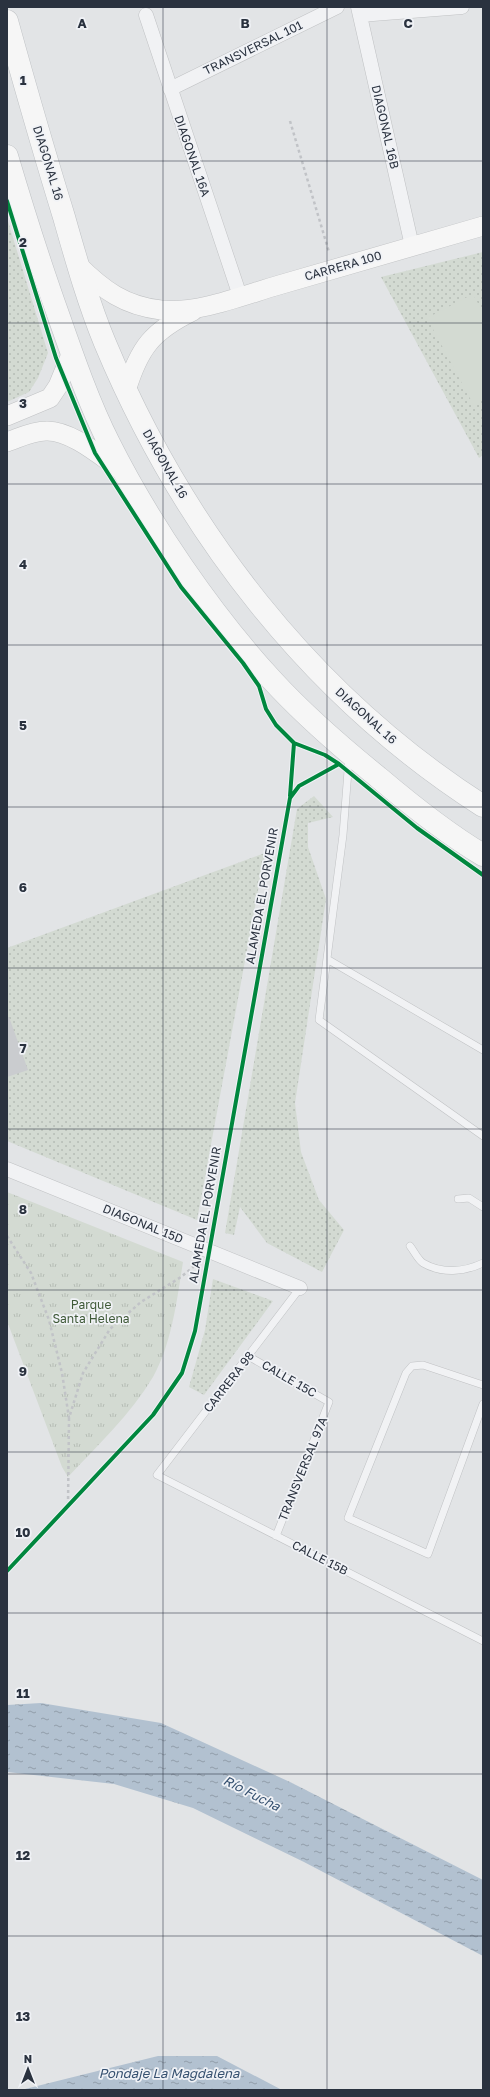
<svg xmlns="http://www.w3.org/2000/svg" width="490" height="2097" font-family="'Golos Text',sans-serif">
  <style>
    .grass { fill: url(#grass-dots) }
    .park { fill: url(#park-tufts) }
    .garden { fill: #d3dad2 }
    .water { fill: url(#water-ripples) }
    .building { fill: #cacccf }
    .lines { fill: none; stroke-linecap: round; stroke-linejoin: round }
    .lane-casing { stroke: #c0c2c4; stroke-width: 8 }
    .street-casing { stroke: #c0c2c4; stroke-width: 15 }
    .secondary-casing { stroke: #c0c2c4; stroke-width: 20 }
    .primary-casing { stroke: #bec1c4; stroke-width: 23 }
    .path { stroke: #c1c3c7; stroke-width: 2.5; stroke-dasharray: 3 3; stroke-linecap: butt }
    .lane { stroke: #f1f2f4; stroke-width: 7 }
    .street { stroke: #f1f2f4; stroke-width: 14 }
    .secondary { stroke: #f6f6f6; stroke-width: 19 }
    .primary { stroke: #f6f6f6; stroke-width: 22 }
    .cycleway-casing { stroke: #f0f2f6; stroke-width: 6 }
    .cycleway { stroke: #00873e; stroke-width: 4 }
    .grid { fill: none; stroke: #2a323f; stroke-width: 1; stroke-opacity: 0.55 }
    .labels { text-anchor: middle; stroke-width: 3.5; stroke-linejoin: round; paint-order: stroke }
    .street-label { font-size: 12px; fill: #2a323f; stroke: #f0f2f6 }
    .park-label { font-size: 12px; fill: #3f5a38; stroke: #f0f2f6 }
    .water-label { font-size: 13px; font-style: italic; fill: #365170; stroke: #f0f2f6 }
    .grid-label { font-size: 13px; text-anchor: middle; font-weight: bold; fill: #2a323f; stroke: #f0f2f6; stroke-width: 3.5; stroke-linejoin: round; paint-order: stroke }
  </style>
  <defs>
    <pattern id="grass-dots" width="8" height="8" patternUnits="userSpaceOnUse"><rect width="8" height="8" fill="#d3dad2"/><path d="M2 2h.1M6 6h.1" fill="none" stroke="#b5bcb5" stroke-width="1.8" stroke-linecap="round"/></pattern>
    <pattern id="park-tufts" width="24" height="20" patternUnits="userSpaceOnUse"><rect width="24" height="20" fill="#d3dad2"/><path d="M3 7l-1-3M5 7V3M7 7l1-3M15 17l-1-3M17 17v-4M19 17l1-3" fill="none" stroke="#b5bcb5"/></pattern>
    <pattern id="water-ripples" width="26" height="14" patternUnits="userSpaceOnUse"><rect width="26" height="14" fill="#b2c1d0"/><path d="M2 4q2-2 4 0t4 0M15 11q2-2 4 0t4 0" fill="none" stroke="#919daa"/></pattern>
  </defs>
  <rect width="100%" height="100%" fill="#e2e4e6"/>
  <path class="grass" d="M7,218l41,135 -10,25 -9,14 -22,10z
    M483,252v203l-4,3 -98,-181z
    M314,796l19,21 -25,6v24l18,52 -31,204 6,49 18,48 25,30 -22,42 -55,-29 -27,-36 -6,28 -9,-2 72,-424z
    M265,853l-68,367 -190,-79v-193z
    M213,1279l60,22 -69,94 -15,-8 16,-57z"/>
  <path class="park" d="M7,1192l176,70c-6,37 -11,81 -30,115 -23,38 -55,68 -85,100l-6,-10 -55,-146z"/>
  <path class="garden" d="M473,294l10,19v86l-10,5 -46,-86z"/>
  <path class="water" d="M41,1703l120,20 129,59 193,98v76l-179,-94 -111,-54 -79,-24 -107,-12v-67z
    M158,2056h59l65,34h-261z"/>
  <path class="building" d="M7,1017h2l19,53 -21,7z"/>
  <g class="lines">
    <g class="lane-casing">
      <path id="lane" d="M349,758l-6,77 -24,185 164,116
        M327,959l156,91
        M458,1199l11,-1 14,9
        M410,1246c4,5 8,14 13,17 19,11 41,9 60,0
        M300,1288l-143,187 326,166
        M248,1356l81,46 -53,134
        M483,1385l-60,-20 -11,1 -6,7 -58,145 80,36 55,-150"/>
    </g>
    <g class="street-casing">
      <path id="street" d="M358,7l54,239
        M146,15l94,281
        M360,15l102,-8
        M170,89l167,-82
        M7,1169l293,119"/>
    </g>
    <g class="secondary-casing">
      <path id="secondary" d="M78,265c25,25 47,41 83,45 37,4 83,-15 118,-25 68,-20 136,-40 204,-59
        M126,391c13,-43 26,-60 67,-80
        M7,416l43,-18 8,-12 14,-34
        M7,442c12,-4 25,-11 39,-11 26,-1 58,28 79,42"/>
    </g>
    <g class="primary-casing">
      <path id="primary" d="M7,21c18,65 37,131 57,196 12,42 24,85 41,126 78,187 206,353 378,463
        M7,156c16,54 33,108 52,161 15,43 30,86 50,126 40,80 102,171 163,237 32,35 69,67 106,97 33,28 68,56 105,78"/>
    </g>
    <path class="path" d="M290,121l39,131
      M7,1236l24,37 18,47 13,53 7,45 14,-45 27,-44 31,-27 40,-25 17,-14
      M68,1505l1,-87"/>
    <use href="#lane" class="lane"/>
    <use href="#street" class="street"/>
    <use href="#secondary" class="secondary"/>
    <use href="#primary" class="primary"/>
    <g class="cycleway-casing">
      <path id="cycleway" d="M7,201l49,157 39,95 86,134 62,76 16,23 7,23 10,16 18,18 31,12 14,9 78,64 66,47
        M290,796l4,-53
        M7,1571l146,-156 29,-42 13,-42 95,-533 9,-12 40,-22"/>
    </g>
    <use href="#cycleway" class="cycleway"/>
  </g>
  <path class="grid" d="M163,7v2083M327,7v2083M7,161h476M7,323h476M7,484h476M7,645h476M7,807h476M7,968h476M7,1129h476M7,1290h476M7,1452h476M7,1613h476M7,1774h476M7,1936h476"/>
  <g class="labels">
    <g class="street-label">
      <text transform="translate(253 48) rotate(-26)" y="4">TRANSVERSAL 101</text>
      <text transform="translate(385 127) rotate(77)" y="4">DIAGONAL 16B</text>
      <text transform="translate(192 156) rotate(71)" y="4">DIAGONAL 16A</text>
      <text transform="translate(48 163) rotate(73)" y="4">DIAGONAL 16</text>
      <text transform="translate(343 266) rotate(-16)" y="4">CARRERA 100</text>
      <text transform="translate(165 464) rotate(60)" y="4">DIAGONAL 16</text>
      <text transform="translate(366 716) rotate(42)" y="4">DIAGONAL 16</text>
      <text transform="translate(262 896) rotate(-80)" y="4">ALAMEDA EL PORVENIR</text>
      <text transform="translate(205 1215) rotate(-80)" y="4">ALAMEDA EL PORVENIR</text>
      <text transform="translate(143 1224) rotate(22)" y="4">DIAGONAL 15D</text>
      <text transform="translate(289 1379) rotate(30)" y="4">CALLE 15C</text>
      <text transform="translate(229 1382) rotate(-52)" y="4">CARRERA 98</text>
      <text transform="translate(303 1469) rotate(-68)" y="4">TRANSVERSAL 97A</text>
      <text transform="translate(320 1558) rotate(27)" y="4">CALLE 15B</text>
    </g>
    <g class="park-label">
      <text x="91" y="1309">Parque<tspan x="91" dy="14">Santa Helena</tspan></text>
    </g>
    <g class="water-label">
      <text transform="translate(252 1793) rotate(27)" y="5">Río Fucha</text>
      <text x="169" y="2078">Pondaje La Magdalena</text>
    </g>
  </g>
  <g class="grid-label">
    <text x="82" y="28">A</text>
    <text x="245" y="28">B</text>
    <text x="408" y="28">C</text>
    <text x="23" y="85">1</text>
    <text x="23" y="247">2</text>
    <text x="23" y="408">3</text>
    <text x="23" y="569">4</text>
    <text x="23" y="730">5</text>
    <text x="23" y="892">6</text>
    <text x="23" y="1053">7</text>
    <text x="23" y="1214">8</text>
    <text x="23" y="1376">9</text>
    <text x="23" y="1537">10</text>
    <text x="23" y="1698">11</text>
    <text x="23" y="1860">12</text>
    <text x="23" y="2021">13</text>
  </g>
  <rect width="490" height="2097" fill="none" stroke="#2a323f" stroke-width="16"/>
  <g transform="translate(28 2069)" stroke="#f0f2f6" stroke-width="3" paint-order="stroke">
  <path d="M0-3L7 15L0 10L-7 15Z" fill="#2a323f"/>
  <text y="-6" font-size="11" font-weight="bold" text-anchor="middle" fill="#2a323f">N</text>
  </g>
</svg>
